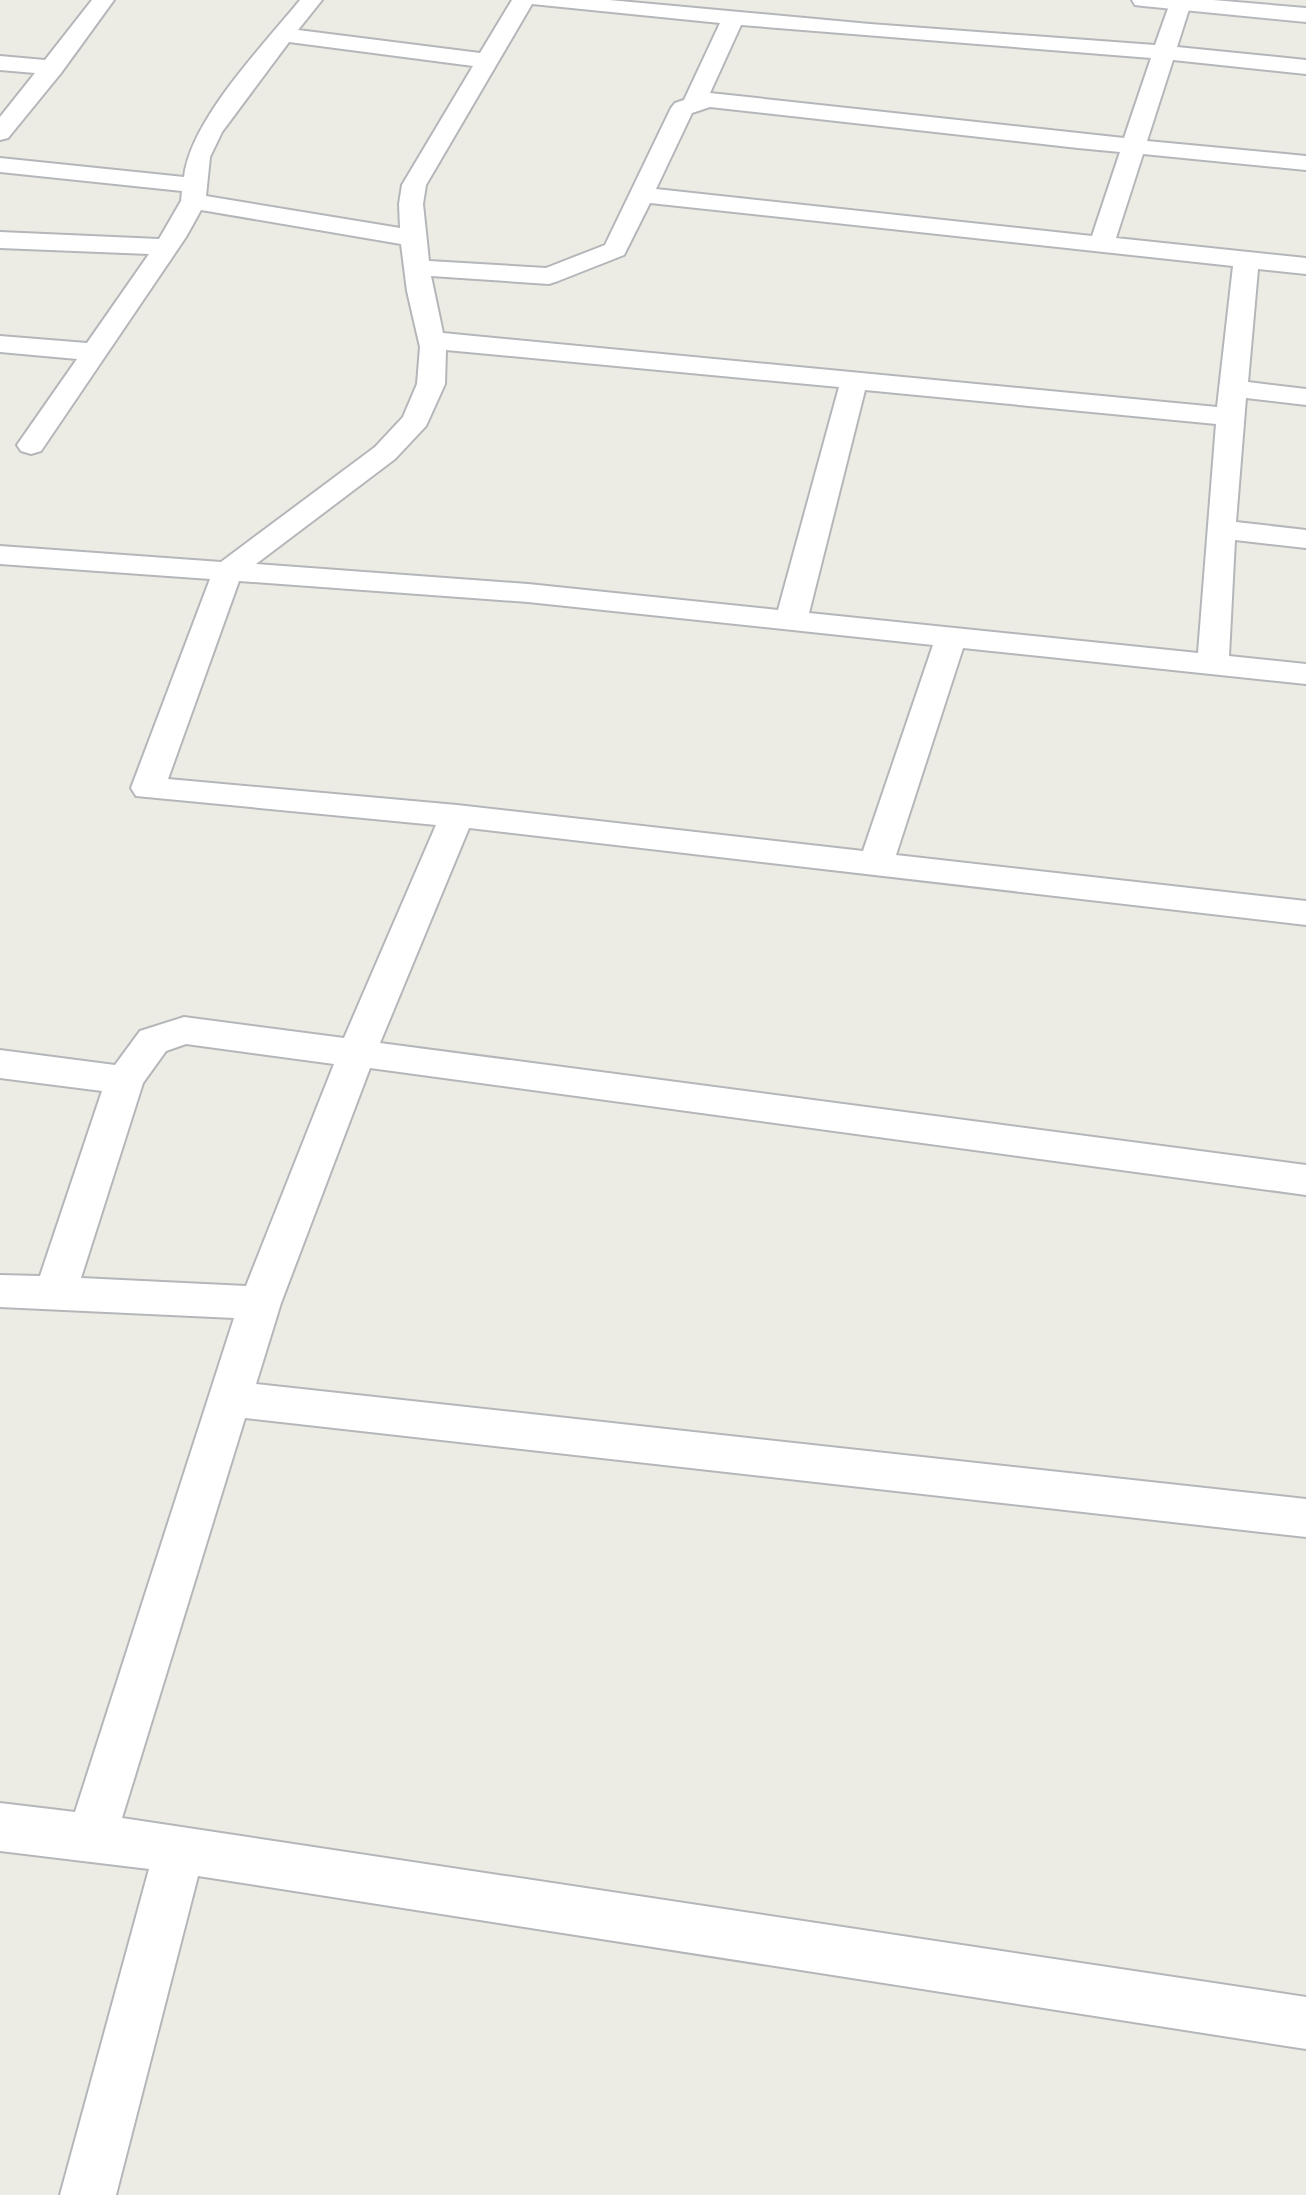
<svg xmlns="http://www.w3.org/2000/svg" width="1306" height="2195" font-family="Rubik,sans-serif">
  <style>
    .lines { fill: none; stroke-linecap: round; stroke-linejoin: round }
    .minor-casing { stroke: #b5b6ba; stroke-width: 4 }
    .secondary-casing { stroke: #b6b8bd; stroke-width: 4 }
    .minor { fill: #fff; fill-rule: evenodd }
    .secondary { fill: #fff; fill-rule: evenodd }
  </style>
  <rect width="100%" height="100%" fill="#edece4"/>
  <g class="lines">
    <g class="minor-casing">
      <path id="minor" d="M92,0h22l-53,73 -53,65 -8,2v-23l35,-44 -35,-3v-14l45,4z
        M300,0h22l-24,30 182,23 32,-53h97l261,24 285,21 16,-45h18l2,3 -14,44 129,13v14l-133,-14 -26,81 159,15v14l-163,-16 -27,84 190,20v16l-48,-5 -10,113 58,7v16l-60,-7 -10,124 70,8v18l-71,-8 -6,116 77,8v20l-343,-36 -67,207 410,46v24l-837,-97 -89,215 926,122v30l-936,-127 -89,235 -25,81 1050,115v38l-1061,-119 -123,400 1184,179v52l-1108,-173 -82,319h-56l89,-326 -149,-18v-48l75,9 159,-494 -234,-11v-32l40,1 62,-185 -102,-13v-28l115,15 25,-34 44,-14 160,21 92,-213 -300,-29 -5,-8 79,-209 -210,-15v-18l221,16 154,-115 28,-30 14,-33 3,-37 -13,-56 -6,-47 -200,-34 -15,27 -145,214 -10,3 -10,-3 -4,-6 60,-86 -77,-7v-16l87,7 62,-89 -149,-6v-16l159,7 22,-38 1,-10 -182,-19v-14l184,19c7,-58 79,-131 116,-177zM532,4l188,19 -36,77 -9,3 -4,5 -66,137 -59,23 -117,-7 -6,-57 3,-19zM741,25l410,33 -27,80 -414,-45zM289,42l184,24 -71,119 -3,19 1,24 -194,-32 4,-39 12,-25zM710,107l368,41 42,4 -28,84 -436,-47 36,-76zM650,203l583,63 -16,141 -774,-74 -12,-57 118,8 9,-3 66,-26zM446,350l393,37 -61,223 -250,-26 -272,-20 139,-105 31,-33 19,-42zM865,390l351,34 -18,229 -389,-40zM239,581l289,21 405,43 -70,206 -406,-46 -289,-26zM186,1044l148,20 -88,222 -165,-8 62,-195 23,-32z"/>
    </g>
    <g class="secondary-casing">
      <path id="secondary" d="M1132,0h81l93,8v14l-163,-16 -8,-1z"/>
    </g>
    <use href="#minor" class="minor"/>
    <use href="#secondary" class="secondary"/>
  </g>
</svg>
